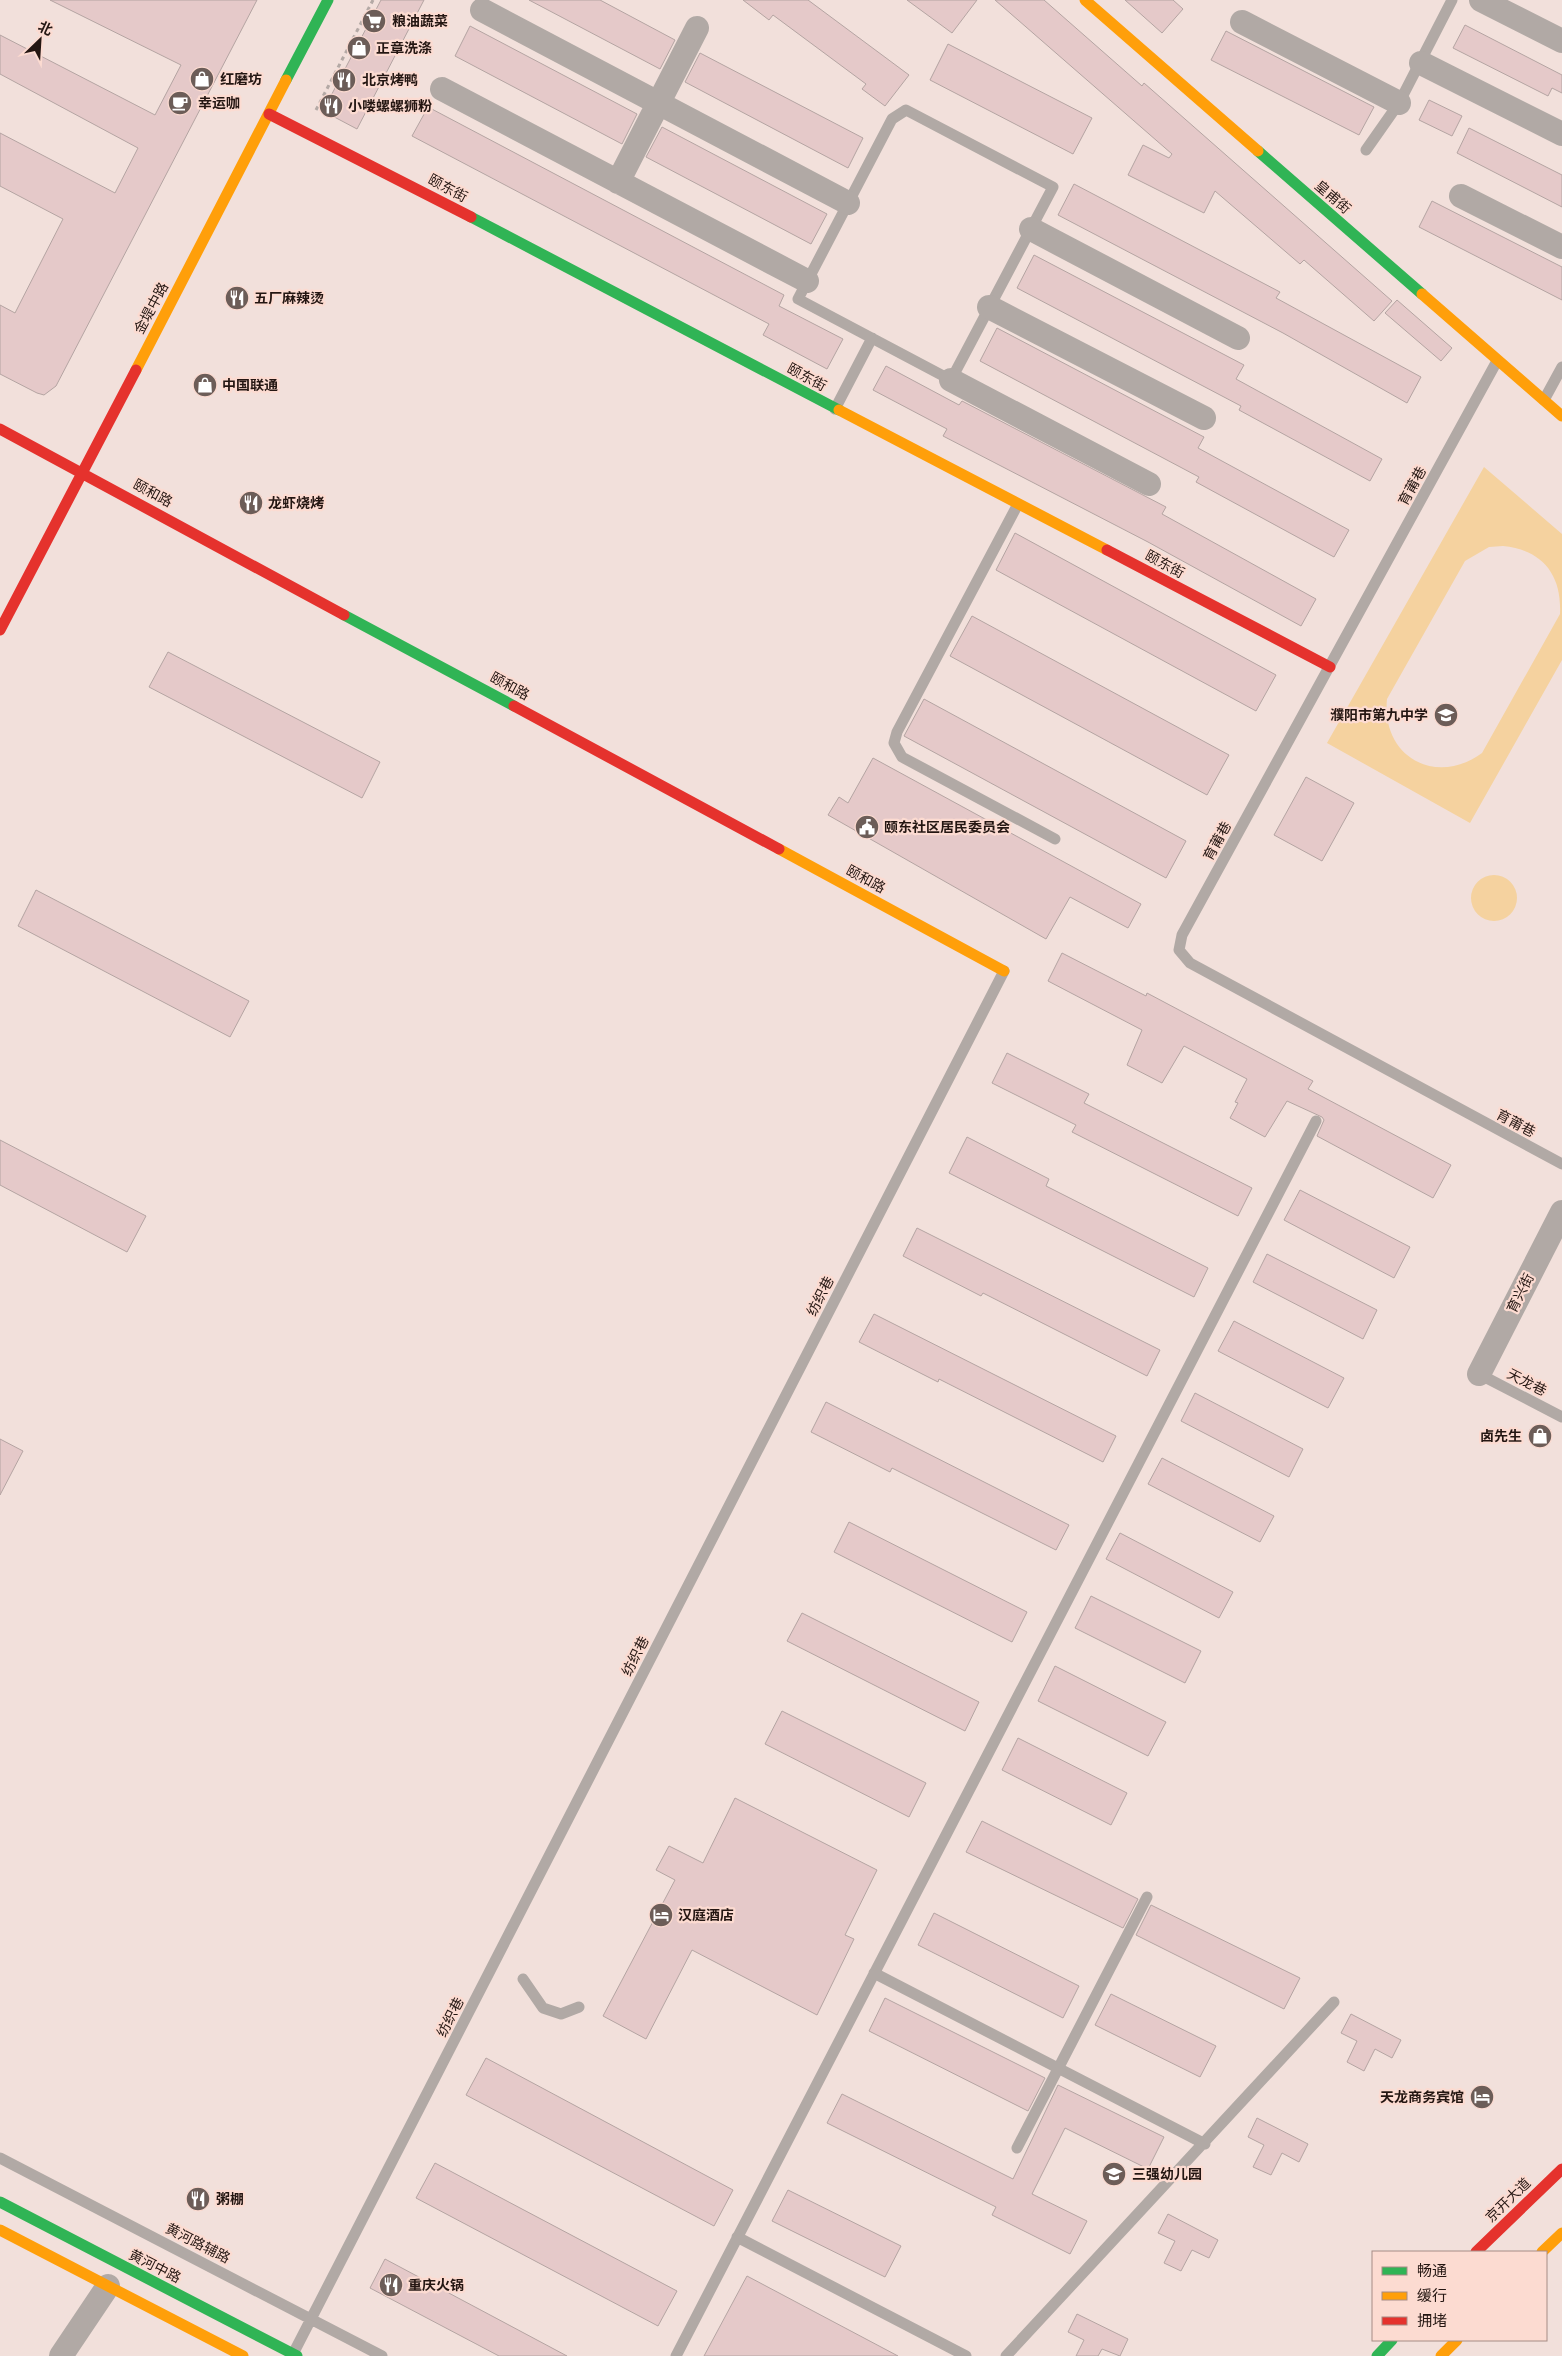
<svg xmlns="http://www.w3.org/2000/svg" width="1562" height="2356" font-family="'Roboto Serif','Noto Sans SC',serif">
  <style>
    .green { fill: #f5d29f; fill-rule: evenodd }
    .building { fill: #e5c9c9; stroke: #b4a4a2 }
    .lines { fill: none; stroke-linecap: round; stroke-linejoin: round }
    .path { stroke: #b4a9a5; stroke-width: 3; stroke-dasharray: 4 4; stroke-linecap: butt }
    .lane { stroke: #b1a9a5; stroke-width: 11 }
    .street { stroke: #b1a9a5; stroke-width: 24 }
    .fast { stroke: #30b455; stroke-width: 11 }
    .slow { stroke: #ff9f0a; stroke-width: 11 }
    .jam { stroke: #e5322d; stroke-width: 11 }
    .labels { text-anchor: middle; stroke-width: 4.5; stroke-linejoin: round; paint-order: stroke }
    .poi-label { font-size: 14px; font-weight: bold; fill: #241612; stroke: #fcdbd1; text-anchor: start }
    .street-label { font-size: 14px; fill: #241612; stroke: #fcdbd1 }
  </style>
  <rect width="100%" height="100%" fill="#f2e0db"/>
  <path class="green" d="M1484,467l78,67v126l-92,163 -143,-80zM1503,546c39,4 59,28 57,68l-78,139c-46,34 -101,4 -95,-54l78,-138 24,-14z
    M1471 898a23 23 0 1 1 46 0a23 23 0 1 1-46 0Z"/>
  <path class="building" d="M50,0h207l-201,386 -12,9 -7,-2 -37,-19v-69l15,8 48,-94 -63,-33v-53l115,60 23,-45 -138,-74v-39l155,80 26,-50z
    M381,0h43l-67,129 -34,-18z
    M529,0h71l75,40 -15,29z
    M743,0h65l101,75 -24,31 -23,-17 4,-5 -93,-69 -4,5z
    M907,0h70l-25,33z
    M995,0h49l98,86 2,-3 248,218 -18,20 -70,-61 -4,4 -85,-73 -11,22 -76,-38 15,-30 26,13 3,-4z
    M1125,0h48l10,9 -21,24z
    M1465,25l97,50v18l-10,-5 -4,8 -95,-48z
    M470,26l167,88 -15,30 -167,-88z
    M1226,31l148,76 -15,28 -148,-75z
    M948,44l144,74 -19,36 -143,-74z
    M700,53l163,85 -15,30 -163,-86z
    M1429,100l33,16 -10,20 -33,-16z
    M428,107l356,188 -5,11 64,33 -16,30 -64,-34 6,-11 -357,-188z
    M662,127l165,87 -16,30 -165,-87z
    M1469,128l93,47v32l-105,-54z
    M1074,184l206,108 -4,6 145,79 -14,26 -124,-70 -225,-118z
    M1432,201l130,66v33l-143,-73z
    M1034,255l210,110 -8,14 146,80 -12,22 -131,-71 2,-4 -224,-118z
    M1397,300l55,48 -11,13 -56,-48z
    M997,328l207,109 -6,11 151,82 -15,27 -138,-75 3,-5 -219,-116z
    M886,366l73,39 3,-4 204,106 -4,7 154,85 -15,27 -153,-84 -205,-106 4,-7 -74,-39z
    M1015,533l261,142 -20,36 -260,-141z
    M972,616l257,139 -22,40 -257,-139z
    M168,652l212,110 -18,36 -213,-111z
    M924,699l262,142 -20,37 -262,-142z
    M873,758l268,146 -13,24 -58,-31 -24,42 -218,-124 11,-18 9,6z
    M1306,777l48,26 -32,58 -48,-26z
    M36,890l213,111 -19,36 -212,-111z
    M1062,953l84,43 1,-3 166,88 -5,8 143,76 -18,33 -116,-62 7,-16 -2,-3 -35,-16 -22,36 -35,-19 8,-15 -3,-1 12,-23 -63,-33 -22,37 -35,-18 15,-35 -94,-49z
    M1007,1053l82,41 -5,9 168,85 -14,28 -166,-84 4,-7 -84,-42z
    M967,1137l82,42 -3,7 162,82 -14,29 -245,-124z
    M0,1140l146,76 -19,36 -127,-67z
    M1300,1190l110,57 -16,31 -110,-58z
    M917,1228l243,122 -13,26 -164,-83 -2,3 -78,-40z
    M1267,1254l110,56 -14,29 -110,-57z
    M874,1314l242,122 -13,26 -164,-83 -1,3 -79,-40z
    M1234,1321l110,57 -16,30 -110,-57z
    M1195,1393l108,56 -14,28 -108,-56z
    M826,1402l243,123 -13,25 -164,-82 -2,4 -79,-40z
    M0,1439l23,12 -23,44z
    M1162,1458l112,58 -14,26 -112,-58z
    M849,1522l178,90 -15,30 -178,-90z
    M1120,1533l113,59 -14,26 -113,-59z
    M1091,1596l110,55 -16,32 -110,-55z
    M802,1613l177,89 -14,29 -178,-90z
    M1055,1666l111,56 -18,34 -110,-55z
    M782,1711l144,72 -17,34 -144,-73z
    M1018,1738l109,55 -16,32 -109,-55z
    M735,1798l142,72 -32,65 9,4 -37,76 -125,-65 -46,89 -43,-23 72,-136 -19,-10 13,-24 34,17z
    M982,1821l156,78 -15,29 -157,-76z
    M1151,1905l149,73 -16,31 -148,-74z
    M934,1913l145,73 -16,32 -145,-73z
    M1111,1994l105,52 -16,31 -105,-52z
    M885,1998l160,80 -17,33 -159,-80z
    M1351,2014l50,26 -9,18 -17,-9 -11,22 -17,-9 10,-21 -16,-8z
    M486,2058l247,132 -19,36 -248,-131z
    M1058,2085l106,52 -16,32 -83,-41 -33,66 55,27 -17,33 -78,-39 4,-8 -169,-84 15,-29 171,85z
    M1257,2118l51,26 -9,18 -17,-9 -11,22 -18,-8 11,-22 -16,-8z
    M435,2163l242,128 -19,35 -242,-128z
    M788,2190l113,56 -16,31 -113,-56z
    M1168,2214l50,26 -9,18 -17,-8 -11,21 -17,-8 11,-22 -17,-8z
    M385,2259l182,97h-68l-129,-68z
    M747,2276l151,80h-194z
    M1077,2314l51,25 -8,17 -18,-7 -4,7h-22l8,-16 -16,-8z"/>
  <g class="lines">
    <path class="path" d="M316,110l57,-110"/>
    <path class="lane" d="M906,110l147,77 -102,193 -153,-81 94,-180z
      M1366,150l33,-47 53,-103
      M1497,361l-315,574 -3,15 11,13 372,201
      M1544,400l18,-33
      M835,409l37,-71
      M1018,504l-121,228 -3,11 8,14 153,82
      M1479,1374l83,43
      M874,1973l331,171
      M523,1979l20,29 18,6 18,-7
      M1017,2148l130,-251
      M0,2158l382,198
      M737,2237l229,119
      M293,2354l711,-1383
      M676,2356l640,-1235
      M1006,2356l328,-354"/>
    <path class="street" d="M1481,0l81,41
      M482,10l366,193
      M1242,22l157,81
      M1421,63l141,71
      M442,89l365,192
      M618,182l79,-154
      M1461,196l101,51
      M1031,229l207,109
      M989,307l215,111
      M951,380l198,104
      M1479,1374l83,-162
      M61,2356l47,-70"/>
    <path class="fast" d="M286,80l42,-80
      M1258,151l164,143
      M471,217l368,193
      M344,615l170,91
      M0,2202l297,154
      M1377,2356l15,-16"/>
    <path class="slow" d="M1085,0l173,151
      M1422,294l140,122
      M136,370l150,-290
      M839,410l268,140
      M779,849l225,122
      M0,2230l243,126
      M1542,2252l20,-19
      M1441,2356l16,-16"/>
    <path class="jam" d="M269,114l202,103
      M0,429l344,186
      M1107,550l223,117
      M0,630l136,-260
      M514,706l265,143
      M1476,2252l86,-83"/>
  </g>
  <defs>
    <g id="supermarket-disc" transform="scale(1.25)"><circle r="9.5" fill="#6c5d58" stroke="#fcdbd1"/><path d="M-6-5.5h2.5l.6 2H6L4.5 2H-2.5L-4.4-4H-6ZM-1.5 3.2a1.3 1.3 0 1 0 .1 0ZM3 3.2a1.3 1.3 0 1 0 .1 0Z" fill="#fff"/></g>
    <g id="shop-disc" transform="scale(1.25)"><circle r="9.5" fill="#6c5d58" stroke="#fcdbd1"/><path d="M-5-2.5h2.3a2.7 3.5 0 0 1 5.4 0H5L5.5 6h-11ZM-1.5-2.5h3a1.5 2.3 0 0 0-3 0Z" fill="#fff"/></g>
    <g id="restaurant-disc" transform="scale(1.25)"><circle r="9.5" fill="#6c5d58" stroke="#fcdbd1"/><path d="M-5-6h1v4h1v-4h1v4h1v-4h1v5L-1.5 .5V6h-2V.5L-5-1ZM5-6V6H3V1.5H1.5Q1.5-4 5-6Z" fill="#fff"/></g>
    <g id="cafe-disc" transform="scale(1.25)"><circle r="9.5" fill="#6c5d58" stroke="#fcdbd1"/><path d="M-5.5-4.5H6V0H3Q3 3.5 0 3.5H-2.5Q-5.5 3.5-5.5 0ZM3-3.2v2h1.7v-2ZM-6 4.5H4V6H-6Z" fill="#fff"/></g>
    <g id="school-disc" transform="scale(1.25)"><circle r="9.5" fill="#6c5d58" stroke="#fcdbd1"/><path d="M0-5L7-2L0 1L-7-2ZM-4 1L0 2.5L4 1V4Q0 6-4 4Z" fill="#fff"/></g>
    <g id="civic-disc" transform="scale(1.25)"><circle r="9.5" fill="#6c5d58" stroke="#fcdbd1"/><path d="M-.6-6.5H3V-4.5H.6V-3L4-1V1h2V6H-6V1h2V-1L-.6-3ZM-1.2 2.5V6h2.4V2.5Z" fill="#fff"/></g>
    <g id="hotel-disc" transform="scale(1.25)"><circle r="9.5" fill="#6c5d58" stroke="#fcdbd1"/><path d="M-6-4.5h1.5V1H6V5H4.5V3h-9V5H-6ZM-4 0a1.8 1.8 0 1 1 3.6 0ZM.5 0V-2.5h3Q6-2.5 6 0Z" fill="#fff"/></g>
  </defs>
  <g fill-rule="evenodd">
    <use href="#supermarket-disc" x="374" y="21"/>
    <use href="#shop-disc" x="359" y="48"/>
    <use href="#shop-disc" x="202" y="79"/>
    <use href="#restaurant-disc" x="344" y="80"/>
    <use href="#cafe-disc" x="180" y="103"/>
    <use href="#restaurant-disc" x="331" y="106"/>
    <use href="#restaurant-disc" x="237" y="298"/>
    <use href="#shop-disc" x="205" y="385"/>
    <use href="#restaurant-disc" x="251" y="503"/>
    <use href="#school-disc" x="1446" y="715"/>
    <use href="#civic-disc" x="867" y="827"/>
    <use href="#shop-disc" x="1540" y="1436"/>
    <use href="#hotel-disc" x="661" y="1915"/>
    <use href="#hotel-disc" x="1482" y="2097"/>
    <use href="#school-disc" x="1114" y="2174"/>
    <use href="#restaurant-disc" x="198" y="2199"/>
    <use href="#restaurant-disc" x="391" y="2285"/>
  </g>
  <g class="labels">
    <g class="poi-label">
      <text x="392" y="26">粮油蔬菜</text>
      <text x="376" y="53">正章洗涤</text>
      <text x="220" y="84">红磨坊</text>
      <text x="362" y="85">北京烤鸭</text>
      <text x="198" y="108">幸运咖</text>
      <text x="348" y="111">小喽螺螺狮粉</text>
      <text x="254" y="303">五厂麻辣烫</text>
      <text x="222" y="390">中国联通</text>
      <text x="268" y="508">龙虾烧烤</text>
      <text x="1428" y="720" text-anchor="end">濮阳市第九中学</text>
      <text x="884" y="832">颐东社区居民委员会</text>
      <text x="1522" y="1441" text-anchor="end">卤先生</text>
      <text x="678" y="1920">汉庭酒店</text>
      <text x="1464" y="2102" text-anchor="end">天龙商务宾馆</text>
      <text x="1132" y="2179">三强幼儿园</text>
      <text x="216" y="2204">粥棚</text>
      <text x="408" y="2290">重庆火锅</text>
    </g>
    <g class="street-label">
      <text transform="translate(448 188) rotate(28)" y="5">颐东街</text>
      <text transform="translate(1333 197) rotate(41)" y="5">皇甫街</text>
      <text transform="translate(151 308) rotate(-62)" y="5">金堤中路</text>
      <text transform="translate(807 377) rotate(28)" y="5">颐东街</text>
      <text transform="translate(1412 486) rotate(-61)" y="5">育莆巷</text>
      <text transform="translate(153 493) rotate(28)" y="5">颐和路</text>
      <text transform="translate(1165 564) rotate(28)" y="5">颐东街</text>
      <text transform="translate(510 686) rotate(28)" y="5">颐和路</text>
      <text transform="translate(1217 841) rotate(-61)" y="5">育莆巷</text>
      <text transform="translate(866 879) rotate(28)" y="5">颐和路</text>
      <text transform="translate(1516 1123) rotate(28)" y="5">育莆巷</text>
      <text transform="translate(1520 1293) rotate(-63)" y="5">育兴街</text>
      <text transform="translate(820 1296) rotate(-63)" y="5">纺织巷</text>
      <text transform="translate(1527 1382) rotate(27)" y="5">天龙巷</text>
      <text transform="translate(635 1656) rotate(-63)" y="5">纺织巷</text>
      <text transform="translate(450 2017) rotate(-63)" y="5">纺织巷</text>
      <text transform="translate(1508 2200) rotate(-44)" y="5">京开大道</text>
      <text transform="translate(198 2243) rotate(27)" y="5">黄河路辅路</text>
      <text transform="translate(155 2266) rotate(27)" y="5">黄河中路</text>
    </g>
  </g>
  <rect x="1372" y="2251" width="175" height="90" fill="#fcdbd1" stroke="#a68c85"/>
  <rect x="1382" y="2267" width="25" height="8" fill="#30b455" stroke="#a68c85"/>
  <text x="1417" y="2276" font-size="15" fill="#241612">畅通</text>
  <rect x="1382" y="2292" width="25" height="8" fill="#ff9f0a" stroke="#a68c85"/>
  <text x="1417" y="2301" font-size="15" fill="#241612">缓行</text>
  <rect x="1382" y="2317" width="25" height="8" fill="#e5322d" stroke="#a68c85"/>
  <text x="1417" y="2326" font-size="15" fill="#241612">拥堵</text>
  <g transform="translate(40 40) rotate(25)" stroke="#fcdbd1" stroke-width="4" paint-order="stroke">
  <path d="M0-4L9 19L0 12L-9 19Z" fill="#241612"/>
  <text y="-8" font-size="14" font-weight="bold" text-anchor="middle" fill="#241612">北</text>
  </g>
</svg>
